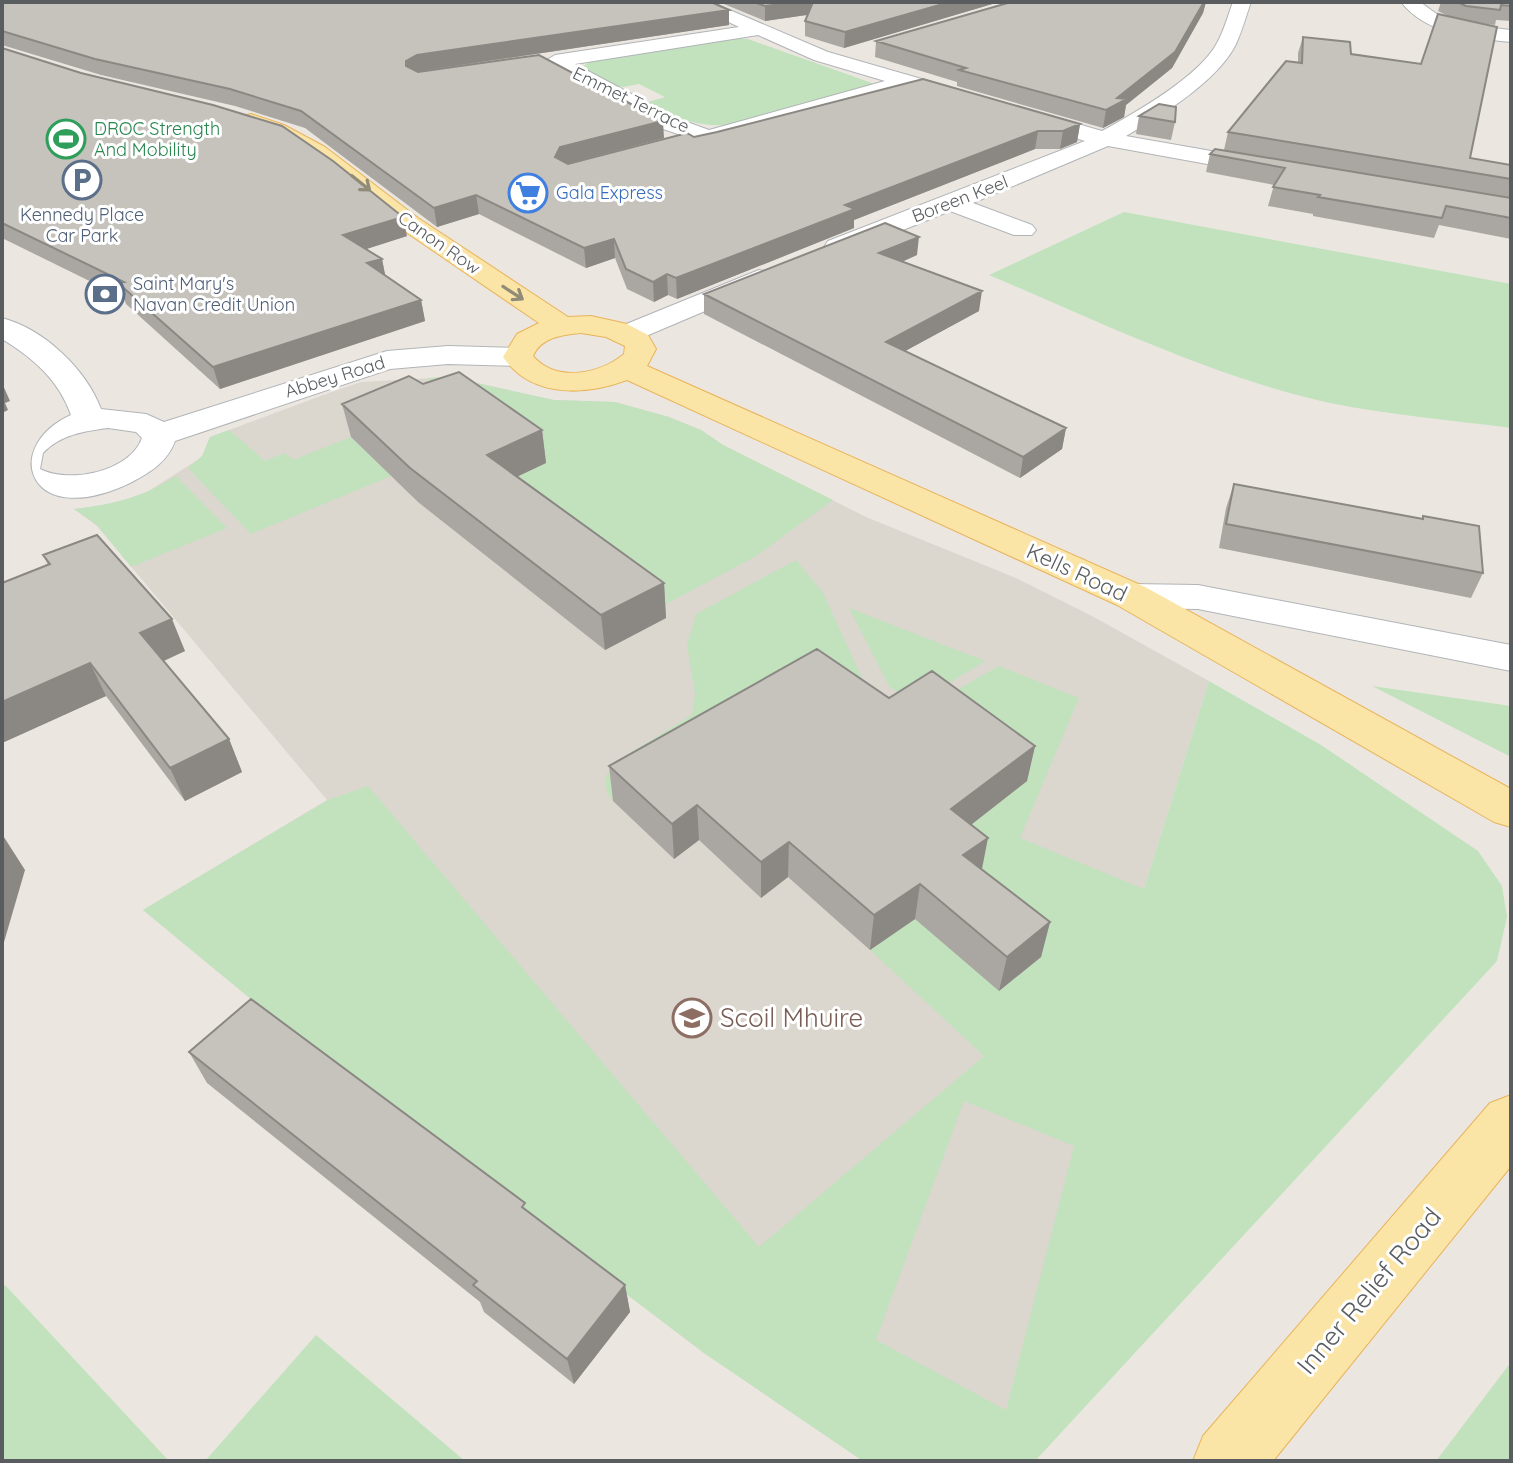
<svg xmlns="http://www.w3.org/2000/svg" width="1513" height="1463" font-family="Quicksand,sans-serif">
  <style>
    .education { fill: #dbd6ce }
    .green { fill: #c1e2bd; fill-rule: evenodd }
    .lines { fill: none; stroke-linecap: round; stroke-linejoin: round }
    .minor-casing { stroke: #b1b4b7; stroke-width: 2 }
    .major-casing { stroke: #e9b35b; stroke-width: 2 }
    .minor { fill: #fff; fill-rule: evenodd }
    .major { fill: #fae4a6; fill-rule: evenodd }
    .wall { fill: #aaa7a2 }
    .shaded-wall { fill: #8b8884 }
    .building { fill: #c6c2bc; stroke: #8b8884; stroke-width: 2 }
    .oneway { stroke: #918c78 }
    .labels { text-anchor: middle; stroke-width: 6; stroke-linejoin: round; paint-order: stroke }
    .far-street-label { font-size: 18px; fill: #595d60; stroke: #fff }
    .far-leisure-label { font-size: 18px; fill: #27864d; stroke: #fff; text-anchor: start }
    .far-shop-label { font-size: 18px; fill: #366cbe; stroke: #fff; text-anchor: start }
    .far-service-label { font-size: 18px; fill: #4e5e75; stroke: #fff }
    .street-label { font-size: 22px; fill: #595d60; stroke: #fff }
    .near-education-label { font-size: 26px; fill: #785e54; stroke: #fff; text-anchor: start }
    .near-street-label { font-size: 26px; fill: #595d60; stroke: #fff }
  </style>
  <rect width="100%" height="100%" fill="#ebe7e0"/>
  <path class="education" d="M449,377l105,23 61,2 54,15 32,13 22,15 143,72 150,61 76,38 117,65 -65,208 -138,521 -143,51 -159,-108 -298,-226 -263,-217 184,-110 -230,-274 -23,-17 32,-4 38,-11 58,-37 8,-20 116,-43 35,-12z"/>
  <path class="green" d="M735,38l13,1 124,44 1,4 -140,38c-38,2 -55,-6 -88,-22l20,-6 -26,-13 -21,4 -37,-21 13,-7z
    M1124,212l387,72v144c-60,-8 -122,-13 -181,-25 -115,-25 -233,-82 -341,-128z
    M449,377l105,23 61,2 54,15 32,13 22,15 110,55 -77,56 -101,54 -162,-122 52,-25 -118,-85z
    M229,430l36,31 20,-8 8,7 58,-23 40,39 -140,58 -63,-66 14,-12 8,-19z
    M176,476l51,52 -96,39 -34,-42 -23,-16c37,-4 70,-12 102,-33z
    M796,560l27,33 51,111 -59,-20 -202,117 -6,-8 -2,-16 12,-16 75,-46 3,-21 -8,-49 9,-31z
    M849,608l136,53 -70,43 -26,-18z
    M999,666l80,32 -59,140 124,51 65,-208 112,64 157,106 24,35 5,31 -10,44 -462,500h-172l-159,-108 -298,-226 -263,-217 185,-110 40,-14 391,461 225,-191 -114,-106 58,-244zM964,1101l110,45 -68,264 -130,-70z
    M1372,686l139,20v51z
    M2,1284l4,2 163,175h-167z
    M316,1335l149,126h-260z
    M1511,1362v99h-75z"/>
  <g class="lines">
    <g class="minor-casing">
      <path id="minor" d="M687,2h24l117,50 274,79c33,-18 98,-55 115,-88 7,-12 11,-28 16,-41h18c-5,14 -9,29 -15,42 -18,37 -75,72 -110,92l142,25 8,2 4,5 -4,5 -8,2 -160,-29 -135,57 59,22 4,5 -4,5h-18l-64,-24 -104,42h-18l-4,-6 4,-6 257,-100 -178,-53 -199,56 -48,-16 -115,-67 10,-6 184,-28zM758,35l56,25 71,21 -176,49 -33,-12 -101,-54z
        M1401,2h19l18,13 22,9 51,6v12c-39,-4 -84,-7 -110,-40z
        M759,270l10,2 4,6 -4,6 -130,55 -10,3 -10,-3 -5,-6 5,-6z
        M2,318c42,11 84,51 99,91l45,5 18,8 223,-71 61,-5 70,2 11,3 4,6 -4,6 -11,3 -70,-2 -58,5 -215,72c-7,20 -24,31 -43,41 -104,51 -132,-35 -61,-67 -12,-35 -38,-57 -69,-76zM108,428l28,4 6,6c-12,34 -73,46 -102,31l3,-16c17,-18 41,-22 65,-25z
        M1131,584l67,1 313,60v26l-313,-62 -67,-1 -14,-3 -6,-9 6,-9z"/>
    </g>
    <g class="major-casing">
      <path id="major" d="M251,114l33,11 41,22 93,71 150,99 23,-1 36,8 21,11 8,14 -9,17 498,221 366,202v38l-17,-5 -377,-217 -490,-225c-43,16 -96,18 -124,-23l14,-23 22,-11 -139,-95 -91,-72 -41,-22 -25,-8 -3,-5 3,-5zM581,333l25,4 19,9 -1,8c-24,20 -68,29 -91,2 8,-19 29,-21 48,-23z
        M1511,1095v71l-238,295h-80l10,-25 287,-333z"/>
    </g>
    <use href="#minor" class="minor"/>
    <use href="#major" class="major"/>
  </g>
  <path class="wall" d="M2,2l727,23 -312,47 247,66 -97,26h1l126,-27 386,-13 -3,18 -17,7h-25l-181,71v8l-177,71 -9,-4 -14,7 -27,-13 -12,-31 -29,10 -107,-54 -42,13 -132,-99 -70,-22 -134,-31 -99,-30z
    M719,2h280l-155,46 -39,-12v-15l2,-6 -42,6z
    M1011,2h195l-3,11 -31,55 -46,37 -2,12 -21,11 -146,-42v-4l-82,-25 1,-16z
    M1441,2h70v19l-15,-1 -1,5 -18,-2 -7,135 41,7v74l-72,-14 -5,13 -121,-22v-2l-45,-8 6,-21 -68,-13 4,-18 14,-4 4,-18 70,-69v-10l5,-16 48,17 70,10 31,-46 -14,-7z
    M2,48l405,188 -41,13 16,10 3,17 36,24 4,21 -205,68 -94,-85 -2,-6 -122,-60z
    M1139,116l36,6 -4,18 -35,-6z
    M917,255l-15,7 77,49 -74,40 161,77 -4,21 -42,29 -316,-164v-20z
    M423,384l119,46 4,33 -28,13 146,107 2,35 -61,32 -187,-148 -67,-65 -9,-33z
    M1234,484l188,35 1,-3 60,57 -12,25 -252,-50 7,-40z
    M43,555l142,96 -21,10 65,78 13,33 -57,29 -79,-105 -104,47v-160l46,-18z
    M889,698l146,48 -8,35 -56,44 11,44 68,53 -9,35 -42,34 -84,-72 -45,31 -82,-73 -27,21 -62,-58 -25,19 -61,-58 -4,-35z
    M189,1052l338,159 98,74 5,27 -56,72 -90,-72 -4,-10 -273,-219z"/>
  <path class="shaded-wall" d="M796,2h18l-1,12 -48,7v-15z
    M950,2h49l-155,46 1,-16z
    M1204,2h2l-3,11 -31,55 -46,37 -2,12 -21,11 3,-18z
    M729,10v15l-309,46 -12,6 -2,-11v-5l11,-6z
    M663,121l1,17 -102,27 -7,-8 5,-10z
    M1080,124l-3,18 -17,7 3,-18z
    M1038,131l-3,18 -181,71v8l-177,71 -1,-21 169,-73z
    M476,195l3,19 -42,13 -3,-19z
    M403,217l4,19 -59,19 -5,-20z
    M919,237l-2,18 -39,17 1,-19z
    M614,239l1,19 -29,10 -2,-20z
    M382,259l4,20 -19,-16z
    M667,274l1,21 -14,7 -1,-20z
    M982,291l-3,20 -94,51 1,-20z
    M421,300l4,21 -205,68 -7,-22z
    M2,383l8,18 -5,2 3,7 -6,3z
    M1066,428l-4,21 -42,29 3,-21z
    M542,430l4,33 -53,25 -6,-33z
    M664,583l2,35 -61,32 -4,-35z
    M172,619l13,32 -31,14 -14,-32z
    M90,663l16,33 -104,47v-41z
    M229,739l13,33 -57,29 -15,-33z
    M1035,746l-8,35 -82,64 6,-36z
    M697,805l2,35 -25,19 -2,-35z
    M2,834l23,36 -23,79z
    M988,838l-7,36 -18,-19z
    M789,842l-1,35 -27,21v-36z
    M920,884l-5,35 -45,31 4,-35z
    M1050,922l-9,35 -42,34 8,-34z
    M625,1285l5,27 -56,72 -7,-25z"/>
  <path class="building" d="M2,2h709l18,8 -312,45 -11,6v5l12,6 121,-17 124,66 -103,26 -5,10 13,7 119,-31 7,4 23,-5 206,-53 157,45 -17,7h-25l-193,74 10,4 -179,69 -9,-4 -14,8 -27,-13 -12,-30 -30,9 -108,-53 -42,13 -133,-97 -71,-22 -135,-30 -93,-28z
    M754,2h42l-31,4z
    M813,2h137l-105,30 -40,-11z
    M1011,2h193l-29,50 -58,46 10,1 -21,11 -147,-40 7,-2 -90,-27z
    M1457,2h54v4l-10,-1 -1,5 -34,-4z
    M1438,14l59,13 -27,131 41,7v14l-283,-47 58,-71 16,2 1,-26 47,5 1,12 70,10z
    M2,48l79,25 132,32 69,21 51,35 70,56 -60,18 39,24 -15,4 54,37 -208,67 -95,-84 6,-1 -122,-59z
    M1159,104l17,3 -1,15 -36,-6z
    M1215,149l296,49v20l-65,-12 -4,12 -124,-21 2,-2 -47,-8 12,-19 -75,-14z
    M885,223l34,14 -40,16 103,38 -96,51 180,86 -43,29 -319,-163z
    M459,372l83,58 -55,25 177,128 -63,32 -191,-147 -68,-64 67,-28 14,8z
    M1234,484l189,35v-3l56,10 4,47 -257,-49z
    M97,535l75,84 -32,14 89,106 -59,29 -80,-105 -88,39v-119l48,-19 -7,-9z
    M817,649l72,49 43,-27 103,75 -84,63 37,29 -25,17 87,67 -43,35 -87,-73 -46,31 -85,-73 -28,20 -64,-57 -25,19 -63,-58z
    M251,999l274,204 -3,4 103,78 -58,74 -94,-74 4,-4 -288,-229z"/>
  <defs><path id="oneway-shaft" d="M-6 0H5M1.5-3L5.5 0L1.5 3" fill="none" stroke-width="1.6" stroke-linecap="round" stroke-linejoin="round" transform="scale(2)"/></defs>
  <g class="oneway">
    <use href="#oneway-shaft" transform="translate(361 183) rotate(39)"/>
    <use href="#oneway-shaft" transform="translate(513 293) rotate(33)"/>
  </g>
  <defs>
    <g id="stadium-ring" transform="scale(2)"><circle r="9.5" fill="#fff" stroke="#2e9e5b" stroke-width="1.5"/><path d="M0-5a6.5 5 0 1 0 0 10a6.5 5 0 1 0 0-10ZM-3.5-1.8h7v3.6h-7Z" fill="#2e9e5b"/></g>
    <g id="parking-ring" transform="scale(2)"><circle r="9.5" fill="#fff" stroke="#5c6f8a" stroke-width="1.5"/><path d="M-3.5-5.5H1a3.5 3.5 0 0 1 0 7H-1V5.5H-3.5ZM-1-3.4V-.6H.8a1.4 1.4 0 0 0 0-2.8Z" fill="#5c6f8a"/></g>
    <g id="supermarket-ring" transform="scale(2)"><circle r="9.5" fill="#fff" stroke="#3f7fe0" stroke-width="1.5"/><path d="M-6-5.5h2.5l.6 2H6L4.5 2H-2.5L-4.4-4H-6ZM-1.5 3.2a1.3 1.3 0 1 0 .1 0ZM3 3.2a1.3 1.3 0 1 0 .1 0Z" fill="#3f7fe0"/></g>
    <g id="bank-ring" transform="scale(2)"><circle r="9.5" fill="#fff" stroke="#5c6f8a" stroke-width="1.5"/><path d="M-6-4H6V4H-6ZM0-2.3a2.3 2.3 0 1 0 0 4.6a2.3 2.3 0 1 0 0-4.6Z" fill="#5c6f8a"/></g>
    <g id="school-ring" transform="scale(2)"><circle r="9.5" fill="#fff" stroke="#8d6e63" stroke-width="1.5"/><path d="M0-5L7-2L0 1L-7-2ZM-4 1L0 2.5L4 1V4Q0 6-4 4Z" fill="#8d6e63"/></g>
  </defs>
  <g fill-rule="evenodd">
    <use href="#stadium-ring" x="66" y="139"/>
    <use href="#parking-ring" x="82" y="180"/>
    <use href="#supermarket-ring" x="528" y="193"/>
    <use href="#bank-ring" x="105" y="294"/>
    <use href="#school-ring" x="692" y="1018"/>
  </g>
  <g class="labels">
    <g class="far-street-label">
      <text transform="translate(631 100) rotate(26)" y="6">Emmet Terrace</text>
      <text transform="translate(960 199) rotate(-21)" y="6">Boreen Keel</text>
      <text transform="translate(439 243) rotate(35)" y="6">Canon Row</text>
      <text transform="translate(335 377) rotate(-17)" y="6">Abbey Road</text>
    </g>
    <g class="far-leisure-label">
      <text x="94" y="135">DROC Strength<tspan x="94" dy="21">And Mobility</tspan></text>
    </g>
    <g class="far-shop-label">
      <text x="556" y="199">Gala Express</text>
    </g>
    <g class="far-service-label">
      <text x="82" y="221">Kennedy Place<tspan x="82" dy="21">Car Park</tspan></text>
      <text x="133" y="290" text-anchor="start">Saint Mary's<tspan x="133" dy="21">Navan Credit Union</tspan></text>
    </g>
    <g class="street-label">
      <text transform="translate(1077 572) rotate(25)" y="8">Kells Road</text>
    </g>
    <g class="near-education-label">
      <text x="720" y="1027">Scoil Mhuire</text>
    </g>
    <g class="near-street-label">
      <text transform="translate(1369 1291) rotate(-50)" y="9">Inner Relief Road</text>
    </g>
  </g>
  <rect width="1513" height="1463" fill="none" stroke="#595d60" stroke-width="8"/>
</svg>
